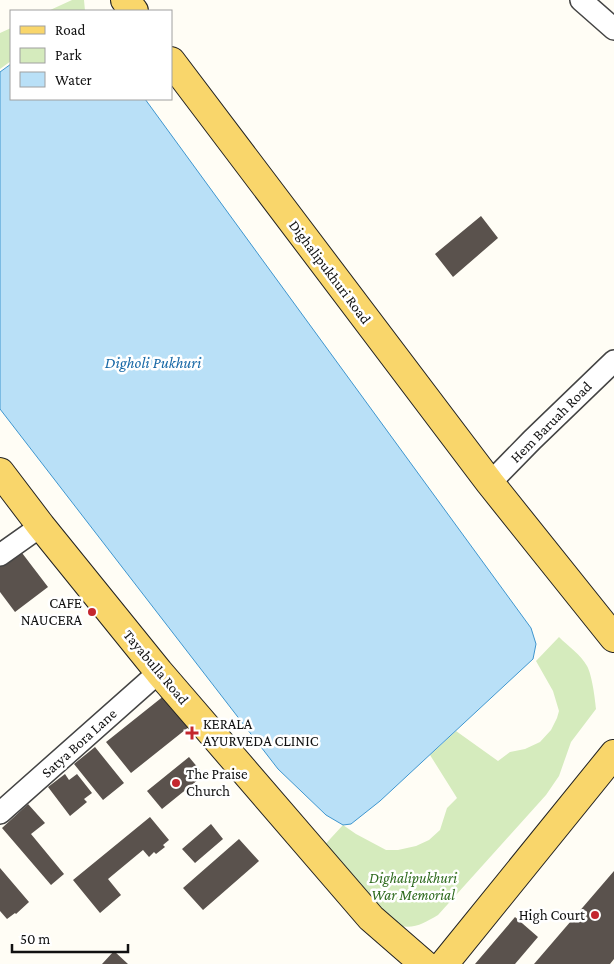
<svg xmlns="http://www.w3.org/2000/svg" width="614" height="964" font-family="'Crimson Pro',serif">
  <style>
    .green { fill: #d5ebbd }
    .water { fill: #b9e0f7; stroke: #3f96cf }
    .building { fill: #5a524d }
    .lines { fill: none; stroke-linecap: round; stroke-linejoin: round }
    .minor-casing { stroke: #444; stroke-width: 24 }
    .major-casing { stroke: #222; stroke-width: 30 }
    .minor { stroke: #fff; stroke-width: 21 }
    .major { stroke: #f9d66b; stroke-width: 28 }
    .poi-dot { fill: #c4262e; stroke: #fff; stroke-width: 2 }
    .labels { text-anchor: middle; stroke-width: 5; stroke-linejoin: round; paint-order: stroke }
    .street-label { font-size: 15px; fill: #111; stroke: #fff }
    .poi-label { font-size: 15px; fill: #111; stroke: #fff; text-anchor: end }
    .park-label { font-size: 15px; font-style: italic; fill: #2f6b1f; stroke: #fff }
    .water-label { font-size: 16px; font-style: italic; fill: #1768a6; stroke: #fff }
  </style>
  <rect width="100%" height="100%" fill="#fffdf5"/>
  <path class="green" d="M72,0h12l1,11h-37z
    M11,28v33l-11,8v-36z
    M559,637c9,9 22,18 28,29 5,9 8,32 9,43l-25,33 -12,34 -13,19 -108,120c-14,8 -22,14 -39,11l-80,-75 24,-26 13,9 30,16h12l18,-4 13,-6 11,-10 7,-22 10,-10 -27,-43 26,-24 42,30 12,-9 15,-3 15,-7 11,-12 6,-12 2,-7 -6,-20 -17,-30z"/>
  <path class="water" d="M11,64v35h134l386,529 5,16 -3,15 -153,142 -29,23 -8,1 -17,-10 -48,-46 -278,-360v-337z"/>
  <path class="building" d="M481,216l17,22 -45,39 -18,-23z
    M19,549l29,38 -33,25 -15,-20v-29z
    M165,695l25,31 -59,47 -25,-31z
    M95,747l29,36 -21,17 -29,-36z
    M189,757l15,18 -42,34 -15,-18z
    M65,774l4,6 8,-6 15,19 -8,6 3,3 -17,14 -22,-29z
    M28,804l17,19 -14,11 33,40 -13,11 -49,-57z
    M150,817l19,23 -6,5 2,2 -9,7 -2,-2 -5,5 -6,-7 -35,29 13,16 -21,18 -27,-33z
    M211,824l12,15 -28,24 -13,-14z
    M239,839l20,22 -56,49 -20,-22z
    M0,868l29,34 -13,12 -1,-1 -8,6 -7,-8z
    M614,871v88l-4,5h-76z
    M515,917l23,20 -23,27h-40z
    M114,951l14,13h-26z"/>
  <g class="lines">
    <g class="minor-casing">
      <path id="minor" d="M581,0l33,29
        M490,483l42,-43 82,-79
        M0,555l41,-29
        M0,813l159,-141"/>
    </g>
    <g class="major-casing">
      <path id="major" d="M125,0l9,11
        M171,61l319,422 124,155
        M0,472l41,54 118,146 212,246 53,46
        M444,964l170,-210"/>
    </g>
    <use href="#minor" class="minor"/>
    <use href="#major" class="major"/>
  </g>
  <g class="poi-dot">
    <circle cx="92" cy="612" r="5"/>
    <path d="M189.5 725.5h5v5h5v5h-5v5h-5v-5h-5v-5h5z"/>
    <circle cx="176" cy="783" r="5"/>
    <circle cx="595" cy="915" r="5"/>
  </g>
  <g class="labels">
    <g class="street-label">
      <text transform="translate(330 272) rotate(53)" y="5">Dighalipukhuri Road</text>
      <text transform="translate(551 422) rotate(-45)" y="5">Hem Baruah Road</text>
      <text transform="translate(156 667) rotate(50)" y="5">Tayabulla Road</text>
      <text transform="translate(79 743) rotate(-42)" y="5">Satya Bora Lane</text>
    </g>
    <g class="poi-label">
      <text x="82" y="608">CAFE<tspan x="82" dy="17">NAUCERA</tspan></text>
      <text x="203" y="729" text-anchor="start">KERALA<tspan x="203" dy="17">AYURVEDA CLINIC</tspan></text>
      <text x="186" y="779" text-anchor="start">The Praise<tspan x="186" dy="17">Church</tspan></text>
      <text x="585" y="920">High Court</text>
    </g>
    <g class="park-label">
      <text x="413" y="883">Dighalipukhuri<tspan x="413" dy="17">War Memorial</tspan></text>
    </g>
    <g class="water-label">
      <text x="153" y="368">Digholi Pukhuri</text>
    </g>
  </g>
  <rect x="10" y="10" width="162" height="90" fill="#ffffff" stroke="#a0a0a0"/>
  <rect x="20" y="26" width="25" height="8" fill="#f9d66b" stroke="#a0a0a0"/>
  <text x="55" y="35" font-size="15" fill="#111111">Road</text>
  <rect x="20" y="48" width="25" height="15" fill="#d5ebbd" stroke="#a0a0a0"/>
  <text x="55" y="60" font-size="15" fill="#111111">Park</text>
  <rect x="20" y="72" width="25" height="15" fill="#b9e0f7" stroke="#a0a0a0"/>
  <text x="55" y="85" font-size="15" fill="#111111">Water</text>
  <path d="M12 944v8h116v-8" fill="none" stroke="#111111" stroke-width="2.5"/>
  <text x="20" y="944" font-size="15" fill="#111111" stroke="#ffffff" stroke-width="4" paint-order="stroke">50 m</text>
</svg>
